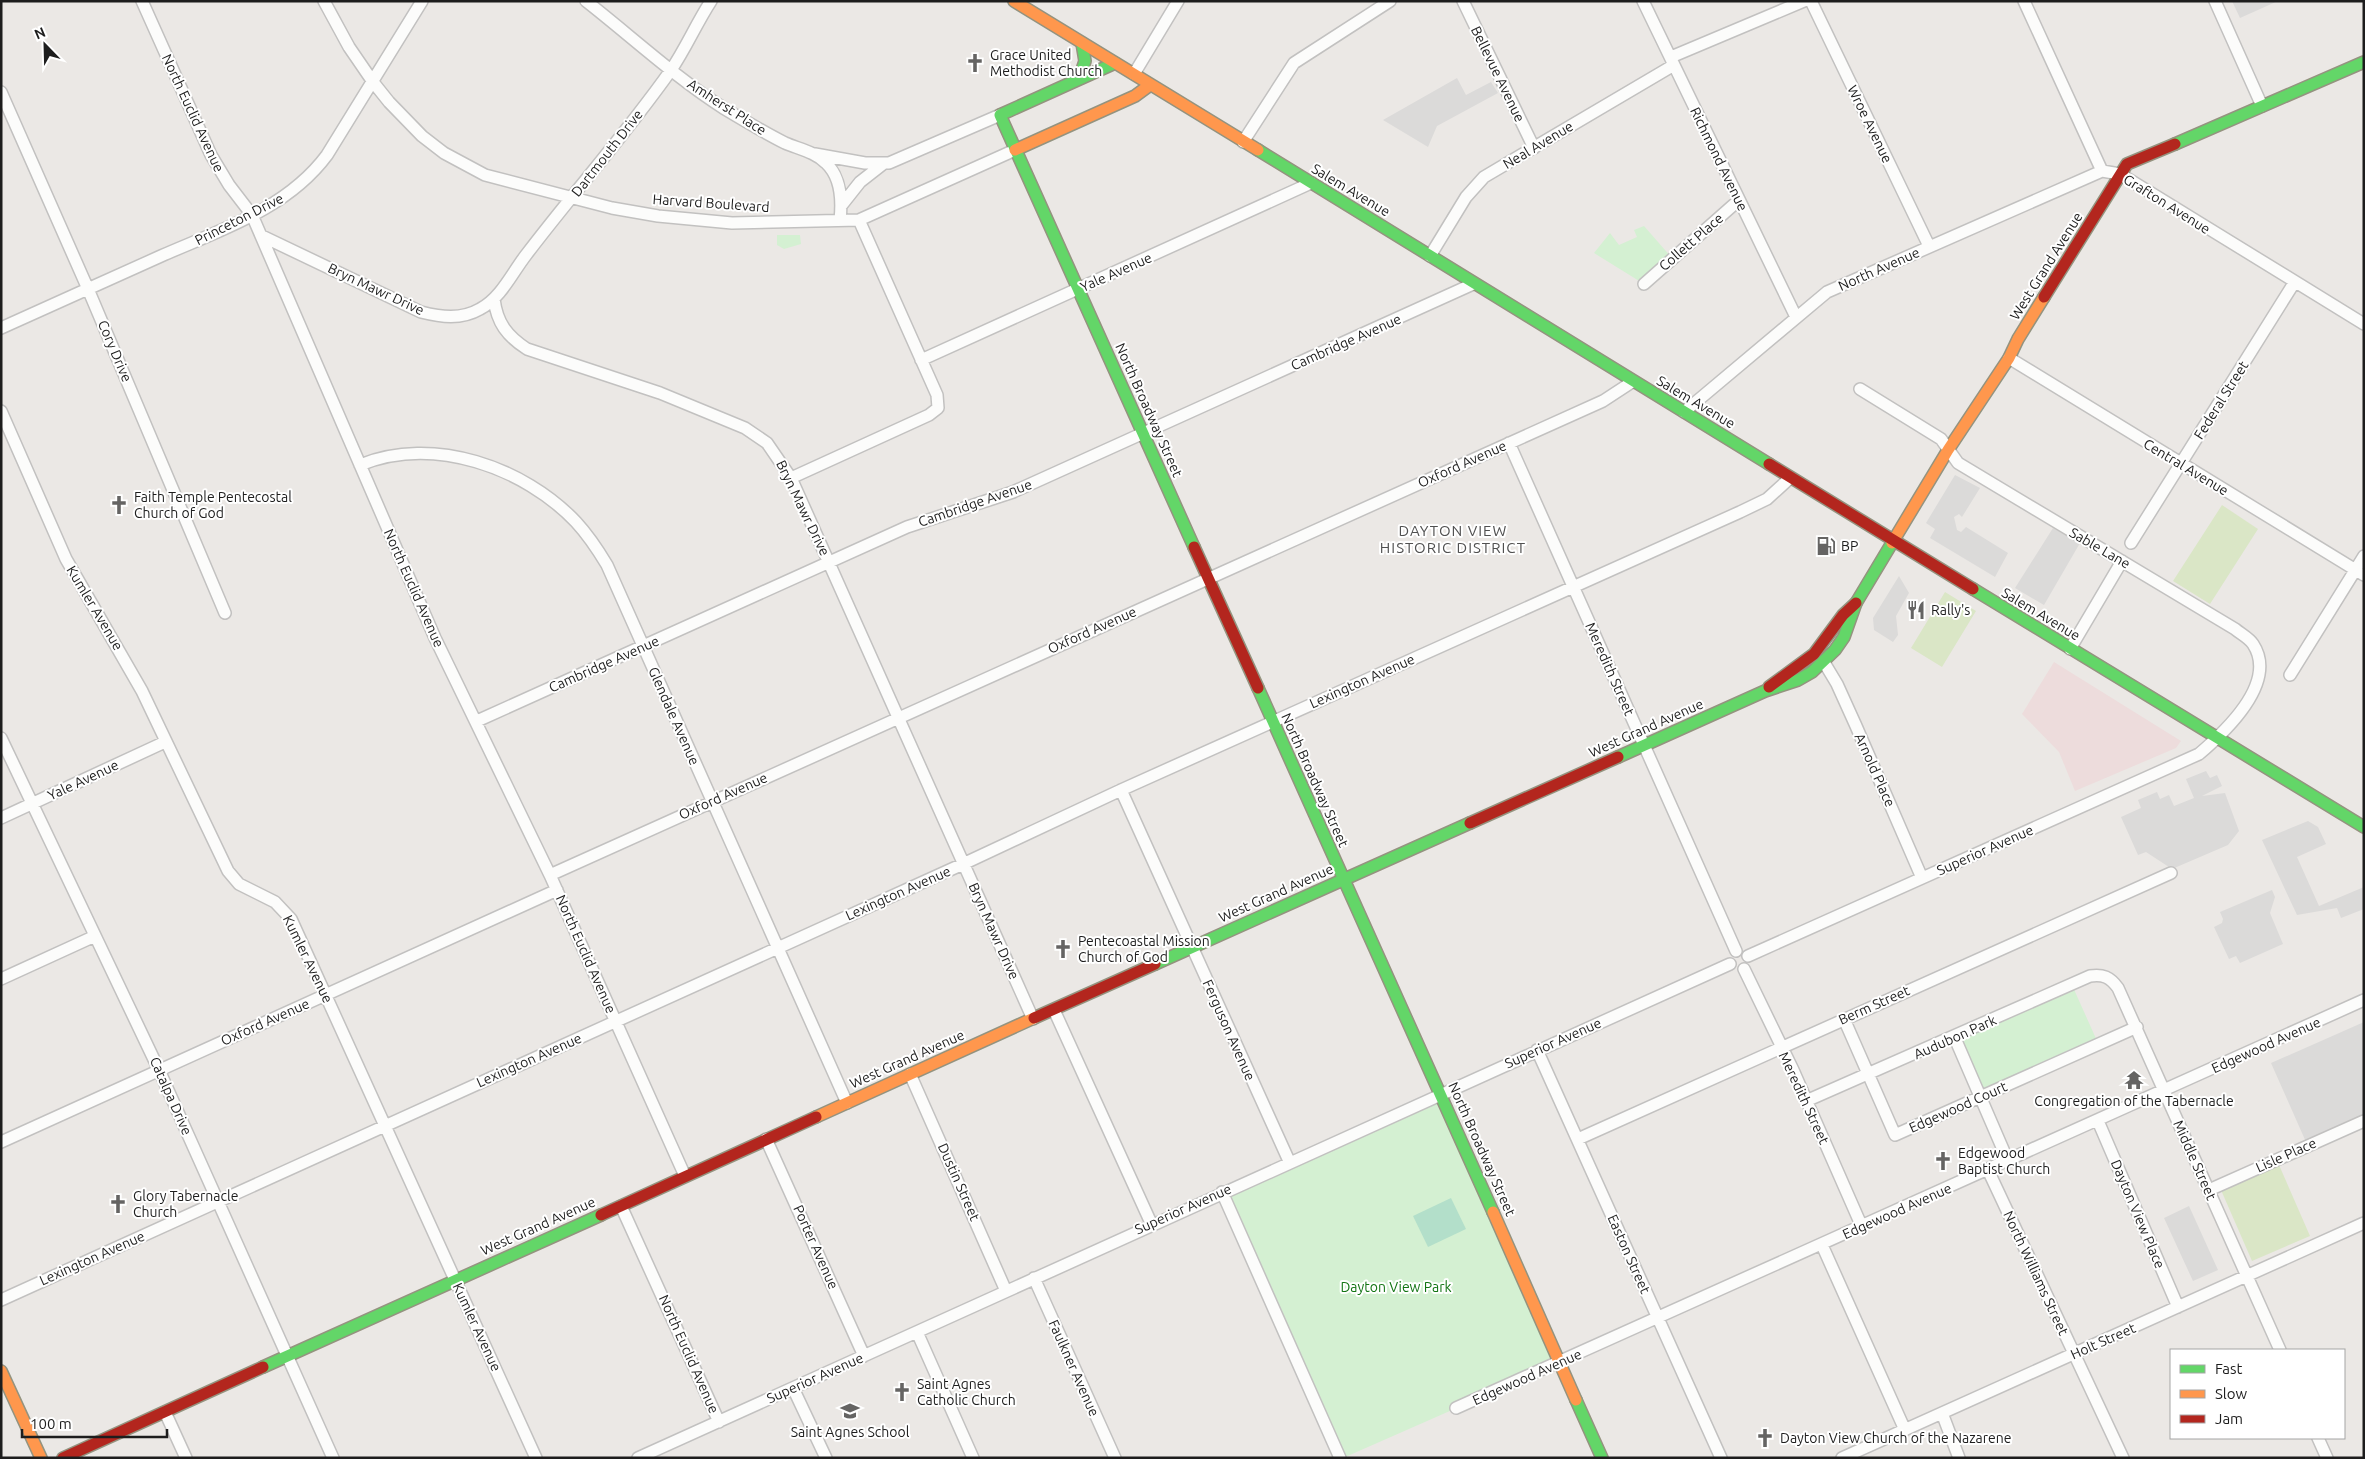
<svg xmlns="http://www.w3.org/2000/svg" width="2365" height="1459" font-family="Ubuntu,sans-serif">
  <style>
    .commercial { fill: #eddcdc }
    .grass { fill: #dae6c6 }
    .park { fill: #d4f0d2 }
    .pitch { fill: #b3dfca }
    .parking { fill: #dbdad9 }
    .lines { fill: none; stroke-linecap: round; stroke-linejoin: round }
    .street-casing { stroke: #c2c1c0; stroke-width: 14 }
    .fast-casing { stroke: #94937f; stroke-width: 14 }
    .slow-casing { stroke: #94937f; stroke-width: 14 }
    .jam-casing { stroke: #94937f; stroke-width: 14 }
    .street { stroke: #fcfcfb; stroke-width: 11 }
    .fast { stroke: #63d668; stroke-width: 11 }
    .slow { stroke: #ff974d; stroke-width: 11 }
    .jam { stroke: #b3261e; stroke-width: 11 }
    .labels { text-anchor: middle; stroke-width: 4; stroke-linejoin: round; paint-order: stroke }
    .poi-label { font-size: 14px; fill: #1d1d1d; stroke: #fff; text-anchor: start }
    .street-label { font-size: 14px; fill: #1d1d1d; stroke: #fff }
    .park-label { font-size: 14px; fill: #127413; stroke: #fff }
    .neighbourhood-label { font-size: 15px; letter-spacing: 1px; fill: #505050; stroke: #fff }
  </style>
  <rect width="100%" height="100%" fill="#ebe8e5"/>
  <path class="commercial" d="M2054,662l127,79 -5,7 -101,43 -16,-39 -37,-38z"/>
  <path class="grass" d="M2222,505l36,24 -48,75 -37,-23z
    M1945,592l31,19 -34,56 -31,-19z
    M2279,1165l31,71 -58,25 -31,-71z"/>
  <path class="park" d="M1644,226l28,32 -28,26 -50,-31 16,-20 9,12 18,-8 -3,-7z
    M777,235h23l1,9 -17,5 -7,-4z
    M2072,985l26,58 -115,52 -26,-58z
    M1441,1095l118,268 -216,95 -121,-266z"/>
  <path class="pitch" d="M1451,1198l15,31 -38,18 -15,-31z"/>
  <path class="parking" d="M2232,1h46l-38,17z
    M1457,78l9,17 25,-13 7,11 -61,33 -9,21 -45,-27z
    M1955,475l25,13 -18,29 -3,-3 -5,3 3,13 4,2 5,-5 42,26 -13,24 -65,-39 5,-9 -9,-6z
    M2053,528l27,15 -36,62 -29,-17z
    M1899,576l10,17 -13,23 2,19 -5,7 -19,-12 -1,-12z
    M2206,771l4,7 7,-3 5,11 -20,10 23,-3 14,38 -11,14 -56,24 -26,-17 -8,3 -17,-38 20,-9 -3,-8 19,-8 3,7 9,-4 5,11 20,-8 -8,-19z
    M2308,821l10,6 8,17 -29,13 22,49 45,-19v22l-23,9 -4,-10 -40,7 -35,-75z
    M2272,890l3,7 -5,16 13,31 -43,19 -4,-7 -7,3 -15,-32 8,-4 1,-4 -3,-7z
    M2364,1022v94l-58,26 -35,-79z
    M2189,1206l29,64 -25,11 -29,-63z"/>
  <g class="lines">
    <g class="street-casing">
      <path id="street" d="M142,1l69,154 18,30 23,30 183,423 115,237 135,301
        M324,1l25,46 24,35 16,20 33,34 22,17 41,22 127,33 46,8 74,7 127,-3 156,-70
        M586,1c46,36 90,77 139,108 20,12 40,24 60,34 14,6 30,9 41,20 15,14 16,39 14,57
        M1463,1l71,147
        M1643,1l153,316
        M1811,1l118,245
        M2024,1l78,170 18,3 244,150
        M2215,1l47,105
        M1671,57l133,-56
        M1134,74l44,-73
        M1,92l87,197 137,324
        M1243,142l51,-79 96,-62
        M815,154l50,9h24l111,-48
        M841,206l19,-24 23,-18
        M262,236l159,76c20,5 40,8 59,-3 21,-11 32,-36 46,-54 47,-62 100,-121 145,-185 15,-22 25,-46 40,-69
        M1430,256l36,-59 18,-20 190,-112
        M1644,284l95,-84
        M494,299c3,24 13,37 33,50l133,44 85,35 22,15 24,35 242,541
        M1,328c53,-24 107,-48 160,-72 59,-26 126,-47 166,-101l95,-154
        M2009,358l355,217
        M921,360l390,-177
        M1,411l65,148 76,132 86,180 11,13 36,18 16,17 245,539
        M1684,412l143,-120 275,-121
        M1509,443l227,508
        M360,465c73,-30 164,2 216,57 12,13 22,28 31,43l240,538
        M791,478l138,-63 9,-7 -1,-13 -78,-175
        M2131,543l163,-260
        M2070,649l52,-88
        M1825,664l12,20 19,42 66,152
        M2290,675l74,-119
        M477,721l430,-194 106,-35 460,-208
        M1,738l158,332 174,388
        M1121,790l168,371
        M1,818l164,-76
        M550,875l1053,-474 29,-19
        M1748,956l451,-202c27,-23 79,-72 54,-110 -4,-6 -12,-10 -18,-15l-277,-166 -17,-24 -81,-50
        M1744,969l49,101 69,157
        M1,979l94,-43
        M1054,1010l97,213
        M1844,1019l51,116 242,-108
        M1954,1036l54,125
        M1537,1050l184,408
        M910,1074l96,217
        M1806,1101l284,-125c13,-2 20,1 28,12l162,362
        M2098,1121l80,186
        M766,1139l98,217
        M1578,1139l593,-266
        M1,1142l556,-252
        M1988,1170l135,288
        M2209,1190l155,-69
        M1222,1192l118,266
        M621,1206l98,216
        M1822,1245l83,185
        M1034,1278l81,180
        M1,1300l962,-436 158,-74 619,-278 27,-13 23,-21
        M917,1332l56,126
        M793,1388l33,70
        M1456,1408l908,-408
        M165,1412l21,46
        M1942,1413l17,45
        M2318,1438l9,20
        M638,1458c364,-166 728,-331 1092,-494
        M1842,1458l522,-235"/>
    </g>
    <g class="fast-casing">
      <path id="fast" d="M1115,63l-115,52 194,432
        M1079,79l6,-18 -3,-18
        M2175,144l189,-82
        M1258,150l511,314
        M1973,589l391,238
        M1258,688l235,524
        M1618,757l147,-66 33,-11 14,-8 23,-22 9,-13 12,-34 36,-60
        M1155,964l315,-141
        M263,1367l338,-152
        M1576,1400l26,58"/>
    </g>
    <g class="slow-casing">
      <path id="slow" d="M1014,1l244,149
        M1015,150l120,-54 15,-11
        M1892,543l56,-93 61,-92 9,-19 26,-42
        M816,1117l218,-99
        M1493,1212l83,188
        M1,1371l40,87"/>
    </g>
    <g class="jam-casing">
      <path id="jam" d="M2044,297l83,-133 48,-20
        M1769,464l204,125
        M1194,547l64,141
        M1769,687l45,-33 29,-39 13,-12
        M1470,823l148,-66
        M1034,1018l121,-54
        M601,1215l215,-98
        M63,1458l200,-91"/>
    </g>
    <use href="#street" class="street"/>
    <use href="#fast" class="fast"/>
    <use href="#slow" class="slow"/>
    <use href="#jam" class="jam"/>
  </g>
  <defs>
    <g id="church-bare" transform="scale(1.5)"><path d="M-1.2-6h2.4v3.5h3.3v2.4h-3.3V6h-2.4V-.1h-3.3v-2.4h3.3Z" fill="#656463" stroke="#fff" stroke-width="2.5" paint-order="stroke"/></g>
    <g id="fuel-bare" transform="scale(1.5)"><path d="M-5.5-6h7V0h2V4h1.3V-2.5L3-4.5l.8-.8L6-3V5H2.5V1h-1V6h-7ZM-4.2-4.7v3.2H.2V-4.7Z" fill="#656463" stroke="#fff" stroke-width="2.5" paint-order="stroke"/></g>
    <g id="restaurant-bare" transform="scale(1.5)"><path d="M-5-6h1v4h1v-4h1v4h1v-4h1v5L-1.5 .5V6h-2V.5L-5-1ZM5-6V6H3V1.5H1.5Q1.5-4 5-6Z" fill="#656463" stroke="#fff" stroke-width="2.5" paint-order="stroke"/></g>
    <g id="temple-bare" transform="scale(1.5)"><path d="M0-6L5-2H3V0L6.5 2.5H4V6H1.5V3h-3V6H-4V2.5H-6.5L-3 0V-2H-5Z" fill="#656463" stroke="#fff" stroke-width="2.5" paint-order="stroke"/></g>
    <g id="school-bare" transform="scale(1.5)"><path d="M0-5L7-2L0 1L-7-2ZM-4 1L0 2.5L4 1V4Q0 6-4 4Z" fill="#656463" stroke="#fff" stroke-width="2.5" paint-order="stroke"/></g>
  </defs>
  <g fill-rule="evenodd">
    <use href="#church-bare" x="975" y="63"/>
    <use href="#church-bare" x="119" y="505"/>
    <use href="#fuel-bare" x="1826" y="546"/>
    <use href="#restaurant-bare" x="1916" y="610"/>
    <use href="#church-bare" x="1063" y="949"/>
    <use href="#temple-bare" x="2134" y="1080"/>
    <use href="#church-bare" x="1943" y="1161"/>
    <use href="#church-bare" x="118" y="1204"/>
    <use href="#church-bare" x="902" y="1392"/>
    <use href="#school-bare" x="850" y="1411"/>
    <use href="#church-bare" x="1765" y="1438"/>
  </g>
  <g class="labels">
    <g class="poi-label">
      <text x="990" y="60">Grace United<tspan x="990" dy="16">Methodist Church</tspan></text>
      <text x="134" y="502">Faith Temple Pentecostal<tspan x="134" dy="16">Church of God</tspan></text>
      <text x="1841" y="551">BP</text>
      <text x="1931" y="615">Rally's</text>
      <text x="1078" y="946">Pentecoastal Mission<tspan x="1078" dy="16">Church of God</tspan></text>
      <text x="2134" y="1106" text-anchor="middle">Congregation of the Tabernacle</text>
      <text x="1958" y="1158">Edgewood<tspan x="1958" dy="16">Baptist Church</tspan></text>
      <text x="133" y="1201">Glory Tabernacle<tspan x="133" dy="16">Church</tspan></text>
      <text x="917" y="1389">Saint Agnes<tspan x="917" dy="16">Catholic Church</tspan></text>
      <text x="850" y="1437" text-anchor="middle">Saint Agnes School</text>
      <text x="1780" y="1443">Dayton View Church of the Nazarene</text>
    </g>
    <g class="street-label">
      <text transform="translate(1498 74) rotate(64)" y="5">Bellevue Avenue</text>
      <text transform="translate(727 107) rotate(33)" y="5">Amherst Place</text>
      <text transform="translate(193 113) rotate(65)" y="5">North Euclid Avenue</text>
      <text transform="translate(1870 124) rotate(64)" y="5">Wroe Avenue</text>
      <text transform="translate(1538 145) rotate(-31)" y="5">Neal Avenue</text>
      <text transform="translate(607 153) rotate(-52)" y="5">Dartmouth Drive</text>
      <text transform="translate(1719 159) rotate(64)" y="5">Richmond Avenue</text>
      <text transform="translate(1351 190) rotate(31)" y="5">Salem Avenue</text>
      <text transform="translate(711 203) rotate(4)" y="5">Harvard Boulevard</text>
      <text transform="translate(2167 204) rotate(32)" y="5">Grafton Avenue</text>
      <text transform="translate(239 219) rotate(-27)" y="5">Princeton Drive</text>
      <text transform="translate(1691 242) rotate(-41)" y="5">Collett Place</text>
      <text transform="translate(2046 266) rotate(-58)" y="5">West Grand Avenue</text>
      <text transform="translate(1879 269) rotate(-24)" y="5">North Avenue</text>
      <text transform="translate(1116 272) rotate(-24)" y="5">Yale Avenue</text>
      <text transform="translate(376 289) rotate(25)" y="5">Bryn Mawr Drive</text>
      <text transform="translate(1346 342) rotate(-24)" y="5">Cambridge Avenue</text>
      <text transform="translate(115 351) rotate(67)" y="5">Cory Drive</text>
      <text transform="translate(2221 400) rotate(-58)" y="5">Federal Street</text>
      <text transform="translate(1696 402) rotate(31)" y="5">Salem Avenue</text>
      <text transform="translate(1149 410) rotate(66)" y="5">North Broadway Street</text>
      <text transform="translate(1462 464) rotate(-24)" y="5">Oxford Avenue</text>
      <text transform="translate(2186 467) rotate(31)" y="5">Central Avenue</text>
      <text transform="translate(975 503) rotate(-19)" y="5">Cambridge Avenue</text>
      <text transform="translate(803 508) rotate(64)" y="5">Bryn Mawr Drive</text>
      <text transform="translate(2100 548) rotate(30)" y="5">Sable Lane</text>
      <text transform="translate(414 588) rotate(66)" y="5">North Euclid Avenue</text>
      <text transform="translate(95 608) rotate(59)" y="5">Kumler Avenue</text>
      <text transform="translate(2041 614) rotate(31)" y="5">Salem Avenue</text>
      <text transform="translate(1092 630) rotate(-24)" y="5">Oxford Avenue</text>
      <text transform="translate(604 664) rotate(-24)" y="5">Cambridge Avenue</text>
      <text transform="translate(1610 669) rotate(66)" y="5">Meredith Street</text>
      <text transform="translate(1362 681) rotate(-24)" y="5">Lexington Avenue</text>
      <text transform="translate(674 716) rotate(66)" y="5">Glendale Avenue</text>
      <text transform="translate(1646 728) rotate(-24)" y="5">West Grand Avenue</text>
      <text transform="translate(1875 770) rotate(66)" y="5">Arnold Place</text>
      <text transform="translate(83 780) rotate(-25)" y="5">Yale Avenue</text>
      <text transform="translate(1315 780) rotate(66)" y="5">North Broadway Street</text>
      <text transform="translate(723 796) rotate(-24)" y="5">Oxford Avenue</text>
      <text transform="translate(1985 850) rotate(-24)" y="5">Superior Avenue</text>
      <text transform="translate(898 893) rotate(-24)" y="5">Lexington Avenue</text>
      <text transform="translate(1276 893) rotate(-24)" y="5">West Grand Avenue</text>
      <text transform="translate(994 931) rotate(66)" y="5">Bryn Mawr Drive</text>
      <text transform="translate(586 954) rotate(66)" y="5">North Euclid Avenue</text>
      <text transform="translate(308 959) rotate(64)" y="5">Kumler Avenue</text>
      <text transform="translate(1874 1005) rotate(-24)" y="5">Berm Street</text>
      <text transform="translate(265 1022) rotate(-24)" y="5">Oxford Avenue</text>
      <text transform="translate(1229 1030) rotate(66)" y="5">Ferguson Avenue</text>
      <text transform="translate(1955 1037) rotate(-24)" y="5">Audubon Park</text>
      <text transform="translate(1553 1043) rotate(-24)" y="5">Superior Avenue</text>
      <text transform="translate(2266 1045) rotate(-24)" y="5">Edgewood Avenue</text>
      <text transform="translate(907 1059) rotate(-24)" y="5">West Grand Avenue</text>
      <text transform="translate(529 1060) rotate(-24)" y="5">Lexington Avenue</text>
      <text transform="translate(171 1096) rotate(66)" y="5">Catalpa Drive</text>
      <text transform="translate(1804 1098) rotate(65)" y="5">Meredith Street</text>
      <text transform="translate(1958 1107) rotate(-24)" y="5">Edgewood Court</text>
      <text transform="translate(1482 1149) rotate(66)" y="5">North Broadway Street</text>
      <text transform="translate(2286 1155) rotate(-24)" y="5">Lisle Place</text>
      <text transform="translate(2195 1160) rotate(66)" y="5">Middle Street</text>
      <text transform="translate(959 1182) rotate(66)" y="5">Dustin Street</text>
      <text transform="translate(1183 1209) rotate(-24)" y="5">Superior Avenue</text>
      <text transform="translate(1897 1211) rotate(-24)" y="5">Edgewood Avenue</text>
      <text transform="translate(2138 1214) rotate(67)" y="5">Dayton View Place</text>
      <text transform="translate(538 1226) rotate(-24)" y="5">West Grand Avenue</text>
      <text transform="translate(816 1247) rotate(66)" y="5">Porter Avenue</text>
      <text transform="translate(1629 1254) rotate(66)" y="5">Easton Street</text>
      <text transform="translate(92 1258) rotate(-24)" y="5">Lexington Avenue</text>
      <text transform="translate(2036 1273) rotate(65)" y="5">North Williams Street</text>
      <text transform="translate(477 1327) rotate(65)" y="5">Kumler Avenue</text>
      <text transform="translate(2103 1341) rotate(-24)" y="5">Holt Street</text>
      <text transform="translate(689 1354) rotate(66)" y="5">North Euclid Avenue</text>
      <text transform="translate(1074 1368) rotate(66)" y="5">Faulkner Avenue</text>
      <text transform="translate(1527 1377) rotate(-24)" y="5">Edgewood Avenue</text>
      <text transform="translate(815 1378) rotate(-24)" y="5">Superior Avenue</text>
    </g>
    <g class="park-label">
      <text x="1396" y="1292">Dayton View Park</text>
    </g>
    <g class="neighbourhood-label">
      <text x="1453" y="536">DAYTON VIEW<tspan x="1453" dy="17">HISTORIC DISTRICT</tspan></text>
    </g>
  </g>
  <rect width="2365" height="1459" fill="none" stroke="#1d1d1d" stroke-width="5"/>
  <rect x="2170" y="1349" width="175" height="90" fill="#ffffff" stroke="#a5a5a5"/>
  <rect x="2180" y="1365" width="25" height="8" fill="#63d668" stroke="#a5a5a5"/>
  <text x="2215" y="1374" font-size="15" fill="#1d1d1d">Fast</text>
  <rect x="2180" y="1390" width="25" height="8" fill="#ff974d" stroke="#a5a5a5"/>
  <text x="2215" y="1399" font-size="15" fill="#1d1d1d">Slow</text>
  <rect x="2180" y="1415" width="25" height="8" fill="#b3261e" stroke="#a5a5a5"/>
  <text x="2215" y="1424" font-size="15" fill="#1d1d1d">Jam</text>
  <g transform="translate(45 45) rotate(337)" stroke="#ffffff" stroke-width="4" paint-order="stroke">
  <path d="M0-4L9 19L0 12L-9 19Z" fill="#1d1d1d"/>
  <text y="-8" font-size="14" font-weight="bold" text-anchor="middle" fill="#1d1d1d">N</text>
  </g>
  <path d="M22 1429v8h145v-8" fill="none" stroke="#1d1d1d" stroke-width="2.5"/>
  <text x="30" y="1429" font-size="15" fill="#1d1d1d" stroke="#ffffff" stroke-width="4" paint-order="stroke">100 m</text>
</svg>
